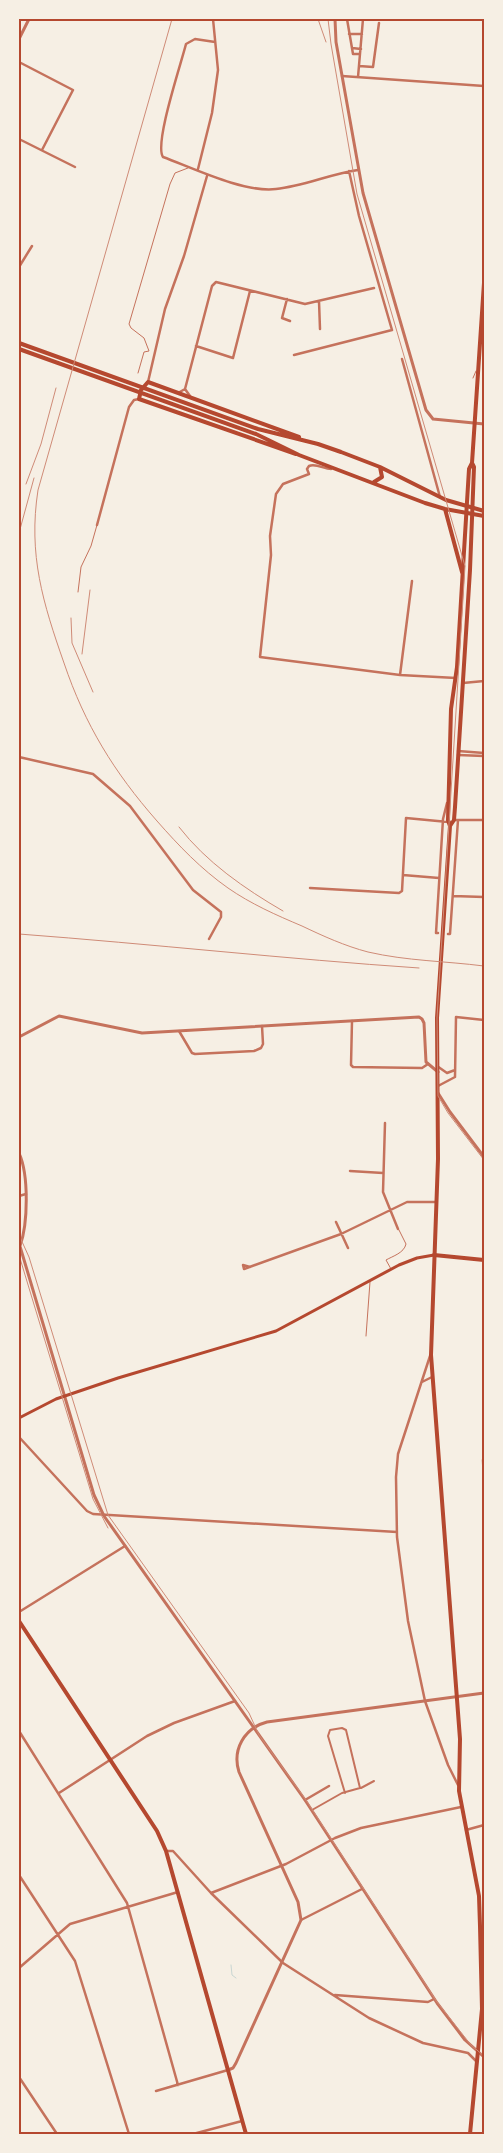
<svg xmlns="http://www.w3.org/2000/svg" width="503" height="2153" font-family="'PT Sans',sans-serif">
  <style>
    .lines { fill: none; stroke-linecap: round; stroke-linejoin: round }
    .stream { stroke: #c9d6d2; stroke-width: 1 }
    .service { stroke: #c5725c; stroke-width: 1 }
    .pedestrian { stroke: #c5725c; stroke-width: 2 }
    .minor { stroke: #c5725c; stroke-width: 2.5 }
    .tertiary { stroke: #c5725c; stroke-width: 3 }
    .secondary { stroke: #b5482f; stroke-width: 3 }
    .primary { stroke: #b5482f; stroke-width: 4 }
    .trunk { stroke: #b5482f; stroke-width: 4 }
    .tram { stroke: #cf8b77; stroke-width: 1 }
    .rail { stroke: #cf8b77; stroke-width: 1 }
    .neatline { fill: none; stroke: #b5482f; stroke-width: 2 }
  </style>
  <rect width="100%" height="100%" fill="#f6efe4"/>
  <g class="lines">
    <path class="stream" d="M231,1965l1,10 4,3"/>
    <path class="service" d="M138,373l6,-21 5,-1 -5,-13 -13,-10 -2,-4 41,-140 5,-11 13,-5
      M473,378l3,-7
      M78,592l3,-25 10,-21 6,-21
      M391,1269l-5,-9c7,-4 18,-7 20,-16l-7,-14
      M366,1336l4,-54"/>
    <path class="pedestrian" d="M361,1788l13,-7
      M312,1810l30,-17 18,-5 -14,-58 -4,-2 -12,2 -2,6 17,57"/>
    <path class="minor" d="M347,19l6,35h7
      M349,34h13
      M215,42l-20,-3 -9,5c-5,20 -32,100 -23,113 30,11 81,36 113,32 28,-3 54,-15 82,-19
      M352,48l9,1
      M19,62l54,28 -31,60
      M359,66l14,1 6,-44
      M342,76l142,10
      M358,77l5,-58
      M19,139l56,28
      M198,169l14,-56 6,-43 -5,-51
      M19,267l13,-21
      M287,299l-5,19 8,3
      M319,301l1,28
      M196,346l37,12 17,-67
      M294,355l98,-25 -33,-114 -10,-45
      M402,359l38,138
      M148,382l17,-73 19,-53 23,-80
      M185,389l5,7
      M178,393l7,-4 27,-103 4,-4 89,22 69,-16
      M331,469c-7,0 -15,-6 -22,-3l-2,3 2,5 -26,10 -7,10 -6,42 1,19 -11,102 140,18 56,3
      M97,525l32,-118 5,-7 5,-1
      M400,675l12,-94
      M463,683l21,-2
      M458,751l26,2
      M458,755l26,1
      M19,757l74,17 37,32 63,84 28,22v5l-12,22
      M484,787v7
      M454,820h30
      M403,875l36,3
      M310,888l89,5 3,-2 4,-73 42,4
      M453,896l31,1
      M438,933h-2l7,-114 4,-16
      M448,934h2l8,-114
      M352,1021l-1,44 2,2 69,1 6,-4
      M179,1031l13,22 3,1 59,-3 7,-3 2,-4 -1,-18
      M437,1066l10,7 8,-3
      M438,1086l17,-9 1,-60 28,3
      M385,1123l-2,69 15,37
      M350,1171l33,2
      M19,1196l7,-2
      M336,1222l12,26
      M250,1267l-7,-2 1,4 97,-35 66,-32h29
      M430,1356l-32,98 -2,23 1,60 11,84 17,80 23,64 10,20
      M422,1382l10,-5
      M19,1437l68,74 6,3 304,18
      M484,1459l-1,1 1,21
      M19,1612l106,-66
      M19,1731l108,172 51,182
      M59,1793l88,-57 27,-13 61,-22
      M305,1800l24,-14
      M466,1830l18,-5
      M166,1851h7l38,42 72,70 86,55 54,25 45,10 9,9
      M19,1875l56,86 54,173
      M211,1893l75,-29 49,-26 26,-10 100,-21
      M301,1920l61,-31
      M19,1968l51,-44 108,-32
      M335,1995l93,7 6,-3
      M19,2077l38,57
      M156,2091l72,-21
      M193,2134l49,-13"/>
    <path class="tertiary" d="M335,19l1,23 27,151 63,217 7,9 51,5
      M19,39l10,-20
      M19,1037l40,-21 83,17 277,-16 3,2 2,4 2,39 12,10
      M438,1093l12,19 34,45
      M19,1153c10,22 9,71 1,93
      M19,1243l75,252 10,21 201,284 132,203 28,37 19,17
      M228,2070l5,-2 3,-5 65,-143 -3,-18 -59,-130c-7,-22 5,-44 28,-50l217,-29"/>
    <path class="secondary" d="M19,1418l37,-19 62,-21 158,-47 123,-66 18,-7 17,-3"/>
    <path class="primary" d="M19,343l239,86 60,15 23,8 39,15 66,33 38,11
      M19,349l237,85 43,21 126,48 20,6 39,7
      M296,454l-157,-55 2,-9 7,-8 151,55
      M374,482l8,-5 -2,-10
      M445,509l17,63
      M434,1255l50,5
      M19,1621l138,210 9,20 80,283"/>
    <path class="trunk" d="M450,826l-2,-6 3,-111 6,-42 12,-198 3,-6 12,-180
      M470,2134l12,-125 -2,-83 -1,-30 -20,-105 1,-52 -29,-384 7,-196 -1,-141 13,-192 4,-6 1,-13 15,-237 4,-103 -2,-4"/>
    <path class="tram" d="M318,19l8,23
      M328,19l3,25 26,150 108,372 -28,452 1,78 10,17 36,47
      M19,1235l10,22 79,258 141,198 10,22 47,65 131,202 34,43 13,11
      M19,1255l74,244 15,29"/>
    <path class="rail" d="M172,19l-134,471c-10,65 5,113 26,173 21,62 50,109 93,158 22,25 44,48 71,67 23,16 48,27 74,38 21,10 43,20 66,26 39,9 77,9 116,14
      M26,484l15,-40 15,-56
      M19,533l15,-55
      M71,618l1,25 21,49
      M82,654l8,-64
      M179,827c27,35 66,62 104,84
      M19,934c133,10 267,25 400,34"/>
  </g>
  <rect width="503" height="2153" fill="none" stroke="#f6efe4" stroke-width="40"/>
  <rect x="20" y="20" width="463" height="2113" class="neatline"/>
</svg>
